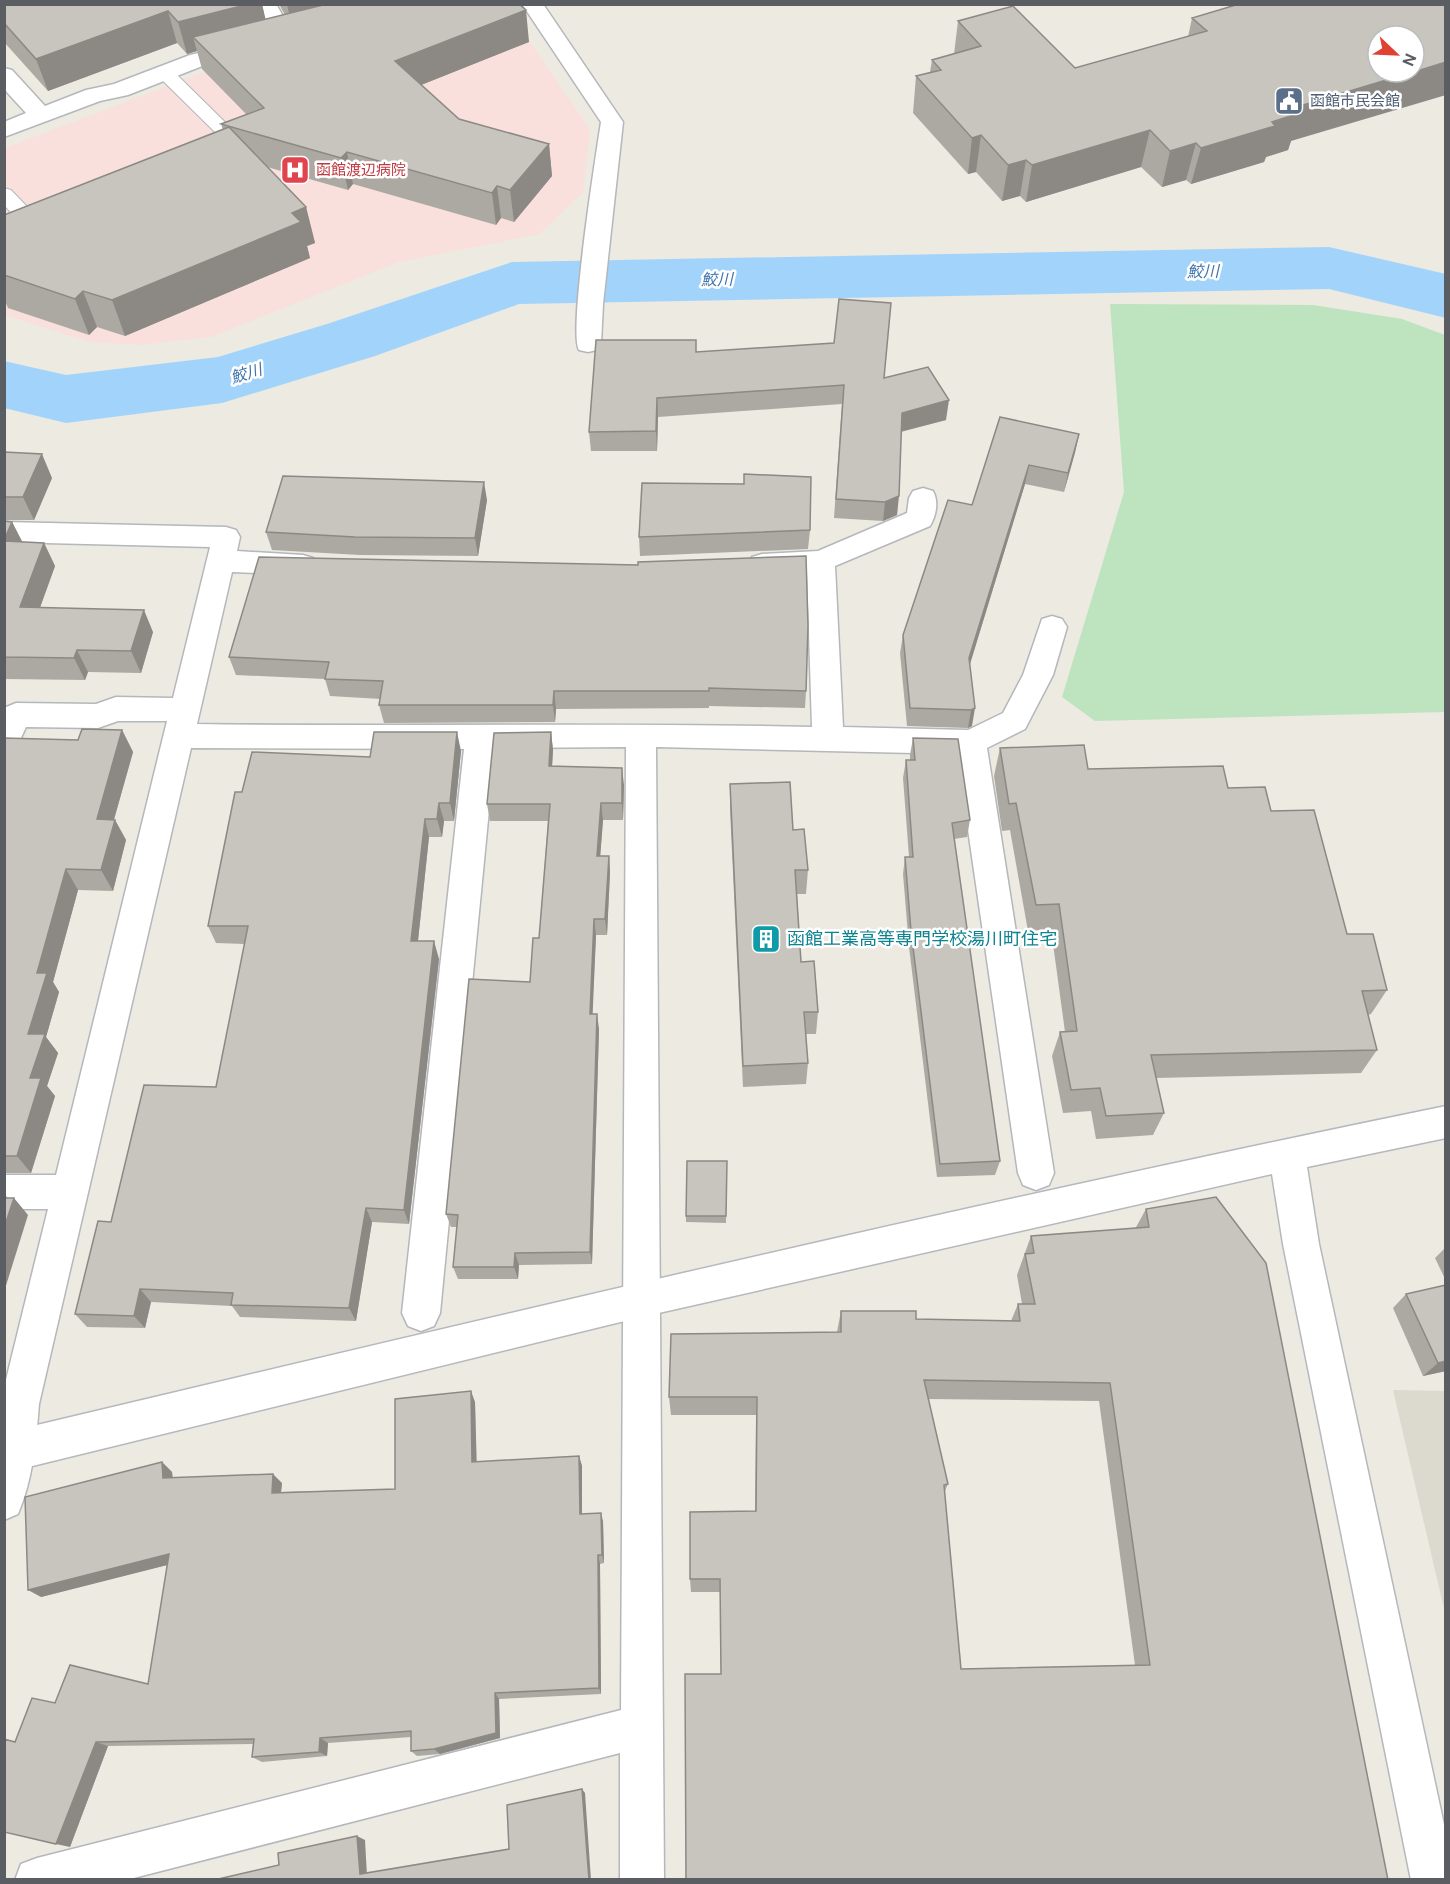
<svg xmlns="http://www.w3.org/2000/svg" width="1450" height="1884" font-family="'DM Sans','Noto Sans JP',sans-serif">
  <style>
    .education { fill: #dcd9cf }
    .medical { fill: #f9e0dd }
    .green { fill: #bee3bf }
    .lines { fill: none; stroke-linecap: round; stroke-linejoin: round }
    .river { fill: #a2d4fb; fill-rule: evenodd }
    .lane-casing { stroke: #b4b7bb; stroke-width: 2 }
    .street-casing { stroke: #b4b7bb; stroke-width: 3 }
    .secondary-casing { stroke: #b5b8bd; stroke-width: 3 }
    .lane { fill: #fff; fill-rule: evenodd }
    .street { fill: #fff; fill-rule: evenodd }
    .secondary { fill: #fff; fill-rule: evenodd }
    .wall { fill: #aca9a3; fill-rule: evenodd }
    .shaded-wall { fill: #8c8985 }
    .building { fill: #c8c4be; stroke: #8c8985; stroke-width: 1.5; fill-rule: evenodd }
    .labels { text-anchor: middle; stroke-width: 5; stroke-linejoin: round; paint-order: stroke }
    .far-service-label { font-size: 15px; fill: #4e5e75; stroke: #fff; text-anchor: start }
    .far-health-label { font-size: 15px; fill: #be3a42; stroke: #fff; text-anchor: start }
    .far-water-label { font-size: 16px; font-style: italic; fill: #4274ac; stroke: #fff }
    .culture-label { font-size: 18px; fill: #0d838f; stroke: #fff; text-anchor: start }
  </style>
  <rect width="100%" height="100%" fill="#eceae1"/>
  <path class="education" d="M1393,1390l52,1v222z"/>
  <path class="medical" d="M504,5l86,124 -7,63 -43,42 -141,28 -188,75 -70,8 -51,-3 -85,-27v-167l212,-81z"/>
  <path class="green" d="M1110,304l203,1 89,14 43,16v377l-350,9 -33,-24 62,-205z"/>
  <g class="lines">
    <path class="river" d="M1329,247l117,27v44l-117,-29 -810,15 -144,52 -153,47 -156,20 -62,-15v-47l62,14 152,-18 109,-33 185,-62z"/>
    <g class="lane-casing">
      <path id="lane" d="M164,67l6,1 68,67 -19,26h-12l-3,-4 15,-21 -61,-60 -3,-4 3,-4z
        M4,188l7,2 29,30 11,1 2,4c-15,24 -37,-8 -49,-20z"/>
    </g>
    <g class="street-casing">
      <path id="street" d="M255,4h21l21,36 -3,5 -8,2 -8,-2z
        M522,4h21l80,118 -20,182 -2,40 -4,6 -9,2 -9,-2c-11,-17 17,-196 22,-228z
        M242,43l8,2 3,5 -3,5 -45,10 -77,30 -28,6 -96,36v-15l22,-9 -22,-24v-21l8,2 33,36 41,-16 28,-6 76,-29z
        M923,488l10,3c6,11 3,25 -3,35l-95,40 8,161 125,3 35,-17 20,-38 19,-56 10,-3 10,3 5,8 -14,48 -28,54 -38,19 67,425 -5,12 -13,5 -13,-5 -5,-12 -61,-419 -301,-7 8,1133h-44v-127l-494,127h-111l6,-16 16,-6 584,-148 5,-963 -131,1 -55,565 -6,13 -13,5 -13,-5 -6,-13 62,-564 -273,-1 -152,656c-3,38 -6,75 -21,110l-14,6v-132l44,-179h-44v-34h52l111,-454h-49l-20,7 -72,-1 -11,24 -11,4v-47l12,-5 80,1 20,-7 57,1 37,-151 -206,-5v-20l222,5 10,3 4,7 -3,14 66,4 10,3 4,7 -4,7 -10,3 -71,-3 -35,152c205,3 410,-2 615,3l-5,-155 -45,2 -10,-3 -4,-7 4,-7 10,-3 56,-3 89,-38 2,-15 4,-7z"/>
    </g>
    <g class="secondary-casing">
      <path id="secondary" d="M1446,1106v32l-139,29 12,77 127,590v46h-35l-128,-636 -11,-70 -631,143 -625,153h-12v-40h12c475,-113 951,-226 1430,-324z"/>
    </g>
    <use href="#lane" class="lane"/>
    <use href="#street" class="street"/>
    <use href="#secondary" class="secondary"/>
  </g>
  <path class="wall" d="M4,4h258l3,15 20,-4 -6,-11h240l10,38 -108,43 38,34 90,25 3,32 -38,46 -13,-4 -5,7 -143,-41 -5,6 -81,-23 39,40 9,36 -8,3 3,12 -185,78 -28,-9 -8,8 -81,-27 -4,-9v-84l219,-85 -2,-6 25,-10 -44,-45 -5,-18 -10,3 -10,-11 -129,48 -44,-49z
    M1239,4l52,137 -3,9 -22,7 -2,5 -73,22 -5,-4 -24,7 -21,-20 -115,35 -6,-6 -18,5 -26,-29 -8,2 -55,-61 3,-37 14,-4 2,-12 22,-6 4,-33 117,47 113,-31 4,-19z
    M697,352l187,26 62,42 -45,12 -4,83 -14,6 -49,-3 8,-114 -184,13 -1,34h-66l-2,-19z
    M1000,417l79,17 -15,58 -39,-8 -55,180 2,62 -4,2 -61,-2 -7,-73 3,-18 69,-130z
    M4,452l48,26 -18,42h-30z
    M744,484l66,46 -2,19 -168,7 -1,-19z
    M487,500l-9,56 -118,-1 -88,-5 -6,-18z
    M4,521l8,1 10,20 22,1 11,23 -15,41 113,25 -12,41 -53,-1 -3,8 -81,-1z
    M259,557l547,134 -1,17 -96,-2v2l-153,1 -1,13 -171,1 -5,-18 2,-6 -51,-3 -5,-17 -89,-4 -7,-18z
    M122,730l11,22 -19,68h1l11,20 -13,51 -35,-1 -25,92 6,10 -13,45 12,16 -11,33 8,10 -24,77h-27v-435l74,2z
    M551,732l2,18 -1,16 72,19 -1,35h-20l-3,36h9l1,16 -3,63h-11l-4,79 7,15 -7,235 -73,1 -1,14h-60l-5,-12 4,-40h-6l-5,-13 84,-232 9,-44 9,-117h-58l-3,-17z
    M913,738l57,82 -3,17 -13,2 46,322 -5,14 -58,2 -28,-230 -6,-73 2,-17h4l-6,-79 3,-18h4v-5z
    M1000,748l88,21 140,19 43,23 76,123 40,56 -16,24 -3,1 9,35 -16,23 -205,5 8,35 -11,22 -57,4 -5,-28 -28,2 -11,-57 8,-24h5l-14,-103 -23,2 -18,-101 -8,1 -8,-55z
    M461,751l-7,70h-10l-2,16h-13l-11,104 21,18 -30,265 -37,-2 -16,99 -116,-4 -8,-11 -81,-4 -6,26 -58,-1 -12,-13 36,-92 105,-135 29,-143 -29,-1 -8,-17 34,-134 128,-35z
    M730,784l63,46 15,40 -2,24h-9l4,68 17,50 -2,22h-10l2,29 -2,21 -63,3 -13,-278z
    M727,1161l-1,62 -40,-1v-6z
    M1146,1209l242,671 -667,-206 -1,-82h-29l-1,-13 65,-68 1,-96h-85l-2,-18 168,-65 4,-21 75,8 95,2 7,-17h4l-5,-29 14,-39 104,-7zM928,1399l171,2 36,264 -174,4 -17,-176 4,-9z
    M1446,1247v34l-11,-23z
    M1446,1285v86l-23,5 -30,-68 13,-14z
    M475,1402l1,60 103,-6 3,10v48l21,7 1,42 -4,1 1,130 -102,5 1,39 -60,16 -23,2 -6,-5v-14l-83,6 -1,13 -65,6 -10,-5 1,-13 -145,2 -38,101 -55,-105 40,-39 93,-19 19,-119 -126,32 121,-135 10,10 1,6 109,5 -1,9 114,-3z"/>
  <path class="shaded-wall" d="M249,4h13l7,30 -76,3 4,14 -10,3 -9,-32z
    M287,4h100l-95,24z
    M526,10l3,32 -128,51 -6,-32z
    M168,11l9,32 -129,48 -12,-32z
    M1446,62v33l-155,46 -3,9 -22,7 -2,5 -73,22 10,-36 71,-26 21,-14z
    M1150,130l-9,37 -115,35 6,-37z
    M981,135l-5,37 -8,2 4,-36z
    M1196,143l-10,37 -24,7 8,-36z
    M549,144l3,32 -38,46 -4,-32z
    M347,152l6,32 -5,6 -7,-32z
    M1026,160l-6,36 -18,5 6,-36z
    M497,186l4,32 -5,7 -4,-32z
    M306,207l9,36 -8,3 3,12 -185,78 -13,-36 180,-87z
    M83,291l14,36 -8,8 -14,-36z
    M657,398l1,19 -1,34 -1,-20z
    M949,400l-3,20 -47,12 3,-19z
    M1079,434l-4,19 -11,39 4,-19z
    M42,454l10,24 -18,42 -11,-23z
    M1029,465l-4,19 -59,193 3,-19z
    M484,482l3,18 -9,56 -3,-18z
    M899,496l-2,19 -14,6 2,-19z
    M12,522l12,23 -20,-3v-2z
    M44,543l11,23 -23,64 -12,-23z
    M144,610l9,22 -12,41 -10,-22z
    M77,650l11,22 -3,8 -11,-22z
    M554,691l2,18 -1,13 -2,-17z
    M975,708l-3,18 -4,2 3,-18z
    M122,730l11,22 -25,88 -11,-21z
    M457,732l4,19 -7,70 -4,-18z
    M551,732l2,18 -2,34 -2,-18z
    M622,768l2,17 -1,35 -1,-17z
    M439,803l5,18 -2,16 -5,-18z
    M601,803l2,17 -4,52 -2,-16z
    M425,819l4,18 -13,122 -5,-18z
    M115,820l11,20 -13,51 -12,-21z
    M609,856l1,16 -3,63 -2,-16z
    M66,869l12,21 -25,92 6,10 -13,45 12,16 -11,33 8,10 -24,77 -14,-17 13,-78 -2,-44 9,-61z
    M594,919l2,16 -4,94 -2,-15z
    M434,941l5,18 -30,265 -5,-14z
    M597,1014l2,15 -7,235 -2,-12z
    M5,1195l7,8 2,-5 14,17 -24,77z
    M366,1208l6,14 -16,99 -7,-13z
    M515,1253l4,12 -1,14 -4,-12z
    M140,1289l11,13 -6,26 -11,-12z
    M1446,1361v10l-23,5 15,-13z
    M471,1391l4,11 2,70 -5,-10z
    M579,1456l3,10v56l-2,-8z
    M162,1462l10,10 1,15 -10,-9z
    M273,1474l9,9 -2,19 -8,-9z
    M601,1513l2,8 1,42 -2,-8z
    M169,1554l10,8 -138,35 -13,-7z
    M598,1555l2,9 1,130 -2,-6z
    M495,1693l4,6 1,39 -60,16 -6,-5z
    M320,1738l8,5 -1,13 -8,-4z
    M96,1742l12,4 -38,101 -14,-3z
    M582,1789l3,4 6,87h-2z
    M357,1836l8,4 2,36 -7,-2z"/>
  <path class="building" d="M4,4h245l-71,18 -10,-11 -132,48 -32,-36z
    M327,4h192l7,6 -131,51 64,58 90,25 -39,46 -13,-4 -5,7 -145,-41 -6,6 -120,-34 43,-16 -71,-71z
    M1239,4h207v58l-32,10v-36h-36v36h35l-120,36 7,5 -28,9 3,4 -74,22 -5,-5 -26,8 -20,-21 -118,35 -6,-5 -18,5 -27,-30 -9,3 -56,-62 25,-6 -9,-10 49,-14 -23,-25 55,-15 62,62 132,-37 -15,-13z
    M229,127l77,80 -14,6 9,9 -189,78 -29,-9 -8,8 -71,-24v-60z
    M839,299l52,4 -7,75 44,-11 21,33 -47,13 -3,83 -14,6 -49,-3 8,-114 -187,13 -1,33 -67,1 7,-92h100v12l138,-9z
    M1000,417l79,17 -11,39 -39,-8 -60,193 6,50 -4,2 -61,-2 -7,-73 45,-135 24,5z
    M4,452l38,2 -19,43h-19z
    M744,474l67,3 -1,53 -171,7 3,-54 102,1z
    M283,476l201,6 -9,56 -120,-1 -89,-5z
    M4,521l8,1 -8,18z
    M4,541l40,2 -24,64 124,3 -13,41 -54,-1 -3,8 -70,-1z
    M806,556l2,70 -2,65 -97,-3v3h-155l-1,14h-174l4,-24 -58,-2 4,-17 -100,-5 30,-100 379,8v-3z
    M82,729l40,1 -25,89 18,1 -14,50 -35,-1 -29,104h10l-19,61h17l-15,44h11l-24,78h-13v-418l74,2z
    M374,732h83l-7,71h-11l-2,16h-12l-14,122h23l-30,269 -38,-2 -17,100 -118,-3 2,-12 -93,-4 -6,27 -59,-2 23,-93 13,1 33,-137 72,2 32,-161h-40l27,-134h7l10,-40 118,5z
    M551,732l-2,34 73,2v35h-21l-4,53h12l-4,63h-11l-4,95h7l-7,238 -75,1 -1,14h-61l5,-52 -12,-1 23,-235 61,3 3,-44h6l11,-134h-63l7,-71z
    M913,738l45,1 12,81 -18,3 48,338 -60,3 -29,-233 -6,-74h8l-7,-97h9z
    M1084,745l4,24 135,-3 5,22 37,-1 6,24 43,-1 33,124h26l14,56 -25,1 15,59 -226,5 13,58 -58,3 -6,-28 -29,2 -11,-58 17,-1 -18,-127 -23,1 -20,-102 -7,1 -9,-56z
    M790,782l3,48 11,-1 4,41h-13l6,92 13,-1 4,51h-14l4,51 -65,3 -13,-282z
    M687,1161h40l-1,55h-40z
    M1216,1197l50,66 122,617h-702l-1,-206h36l-1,-95h-30v-67l66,-1 1,-114h-88l2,-63 170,-2v-21h75v8l104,2 -2,-17h17l-10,-50 9,-1 -3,-17 118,-9 -3,-18zM924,1380l186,3 40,282 -189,4 -17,-184 4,-1z
    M4,1198h10l-10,30z
    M1446,1285v76l-8,2 -32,-69z
    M471,1391l1,71 107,-6 1,58 21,-1 1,42h-4l1,133 -104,5 1,40 -62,16 -23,2v-20l-91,7 -1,14 -67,5 2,-18 -158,3 -40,102 -52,-12v-93l11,3 17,-44 23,5 15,-38 78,19 21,-130 -141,36 -3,-93 137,-35 1,16 110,-4 -1,19 123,-4v-90z
    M582,1789l7,91h-375l65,-15 -1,-12 79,-17 3,38 149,-25 -2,-44z"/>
  <defs>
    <g id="civic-square" transform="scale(1.5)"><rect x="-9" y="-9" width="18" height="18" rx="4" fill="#5c6f8a" stroke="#fff"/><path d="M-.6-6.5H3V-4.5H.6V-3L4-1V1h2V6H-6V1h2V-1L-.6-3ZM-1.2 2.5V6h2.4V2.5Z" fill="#fff"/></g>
    <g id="hospital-square" transform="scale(1.5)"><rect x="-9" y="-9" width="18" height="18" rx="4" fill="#e0444e" stroke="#fff"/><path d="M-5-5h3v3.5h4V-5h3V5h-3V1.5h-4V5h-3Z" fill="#fff"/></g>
    <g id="building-square" transform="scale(1.5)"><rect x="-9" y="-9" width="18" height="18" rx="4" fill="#0f9aa8" stroke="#fff"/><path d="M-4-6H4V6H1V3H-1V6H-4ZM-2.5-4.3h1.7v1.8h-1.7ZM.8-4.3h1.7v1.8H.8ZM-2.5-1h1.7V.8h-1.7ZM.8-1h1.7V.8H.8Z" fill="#fff"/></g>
  </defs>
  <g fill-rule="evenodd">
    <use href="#civic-square" x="1289" y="101"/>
    <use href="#hospital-square" x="295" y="170"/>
    <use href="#building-square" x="766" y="939"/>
  </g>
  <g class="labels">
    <g class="far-service-label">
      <text x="1310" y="106">函館市民会館</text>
    </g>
    <g class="far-health-label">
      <text x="316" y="175">函館渡辺病院</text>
    </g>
    <g class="far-water-label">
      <text transform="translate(1203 271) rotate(-1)" y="6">鮫川</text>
      <text transform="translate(717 279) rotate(-1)" y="6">鮫川</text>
      <text transform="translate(246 373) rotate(-17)" y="6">鮫川</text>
    </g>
    <g class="culture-label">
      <text x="787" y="945">函館工業高等専門学校湯川町住宅</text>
    </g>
  </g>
  <rect width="1450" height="1884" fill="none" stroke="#5a5d61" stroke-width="12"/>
  <g transform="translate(1396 54) rotate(113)"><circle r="28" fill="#ffffff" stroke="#bdbec0" stroke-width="1.5"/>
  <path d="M0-4.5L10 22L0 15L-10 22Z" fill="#e14132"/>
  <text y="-9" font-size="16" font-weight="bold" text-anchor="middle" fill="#5a5d61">N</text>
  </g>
</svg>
